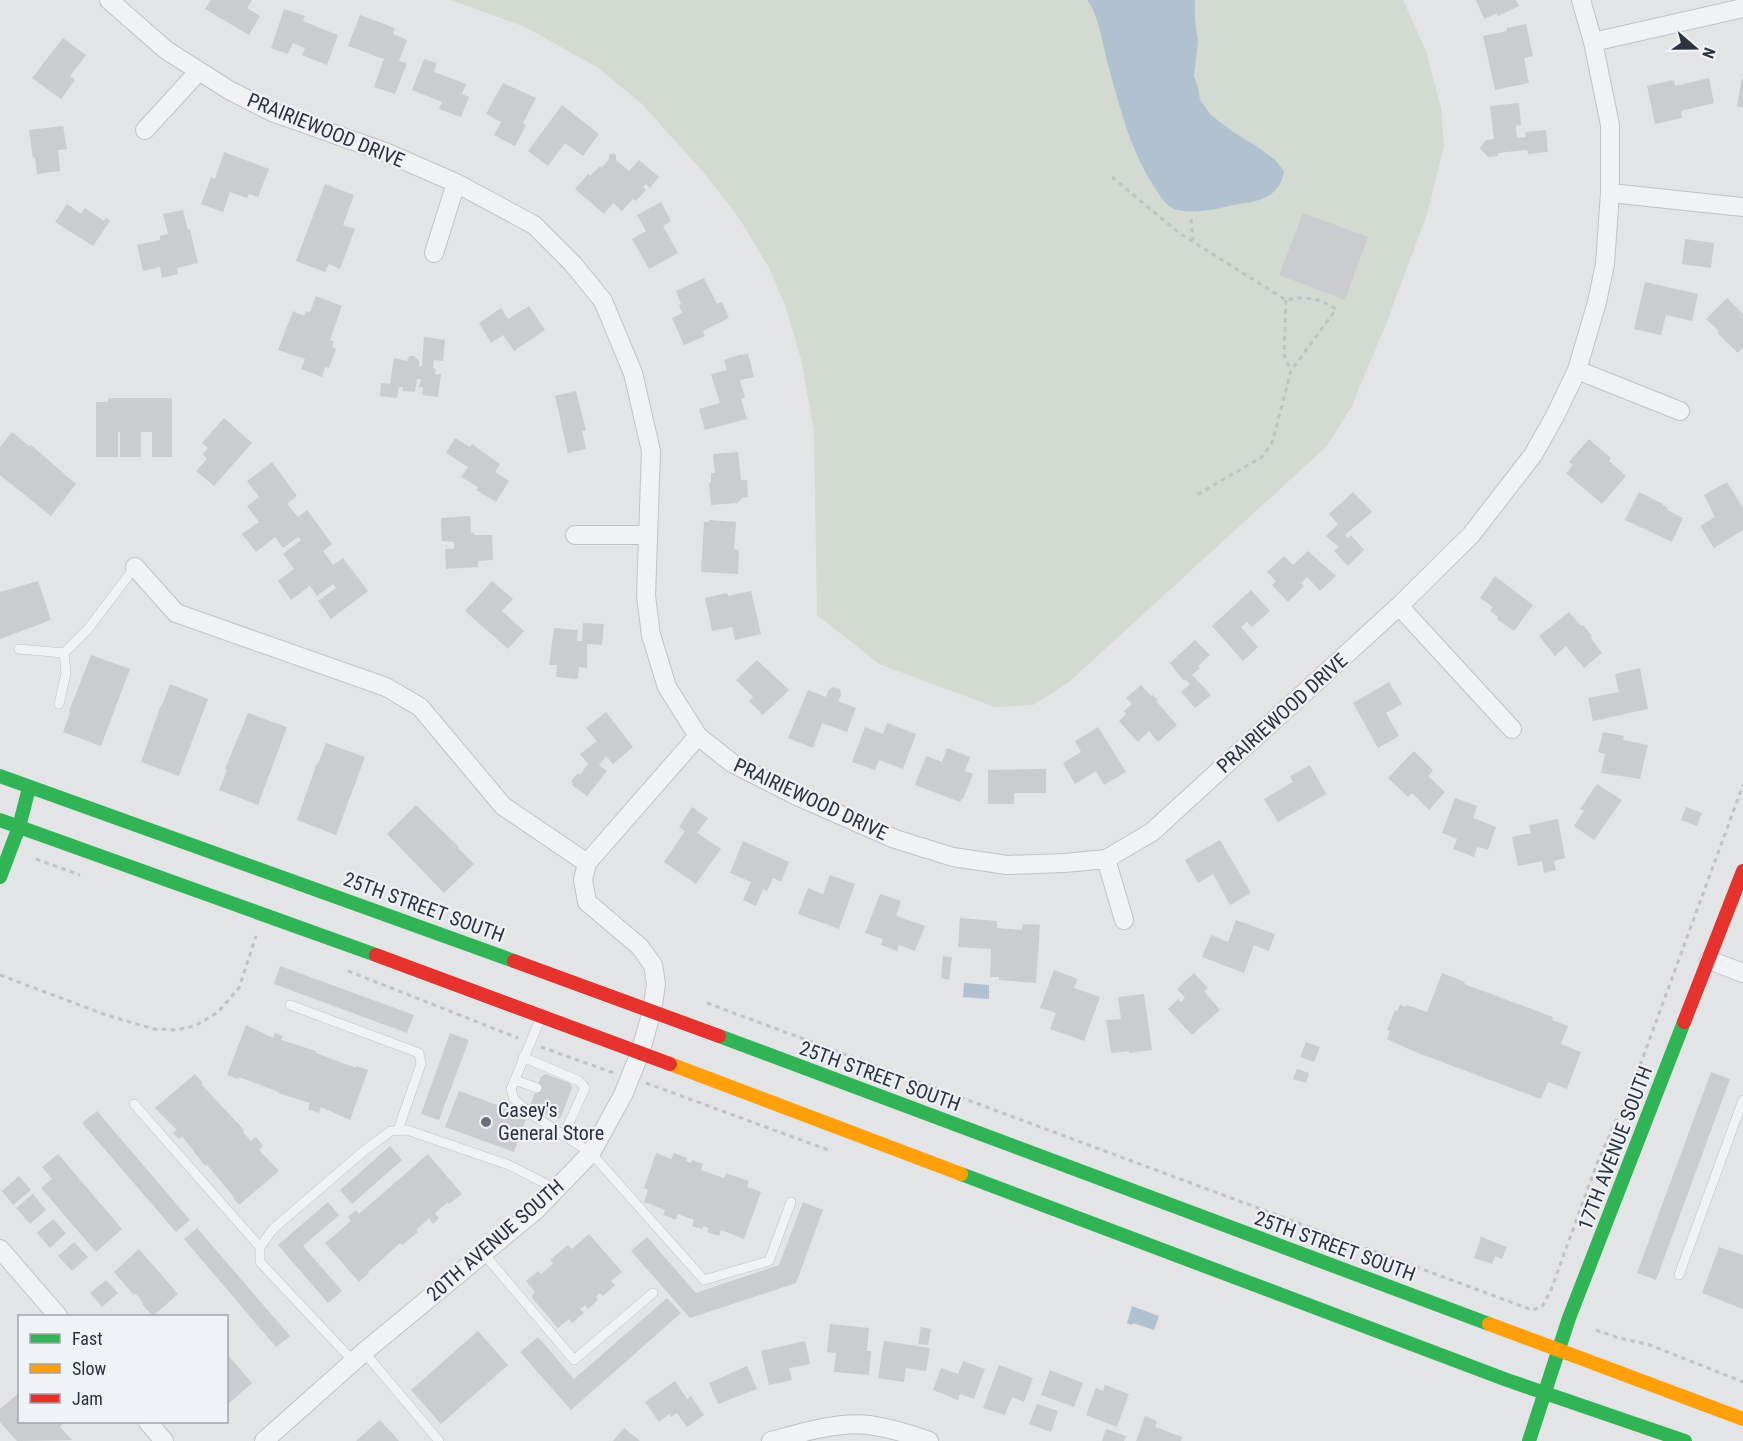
<svg xmlns="http://www.w3.org/2000/svg" width="1743" height="1441" font-family="'Roboto Condensed',sans-serif">
  <style>
    .green { fill: #d3dad2 }
    .water { fill: #b2c1d0 }
    .building { fill: #cacccf }
    .lines { fill: none; stroke-linecap: round; stroke-linejoin: round }
    .lane-casing { stroke: #c0c2c4; stroke-width: 10 }
    .street-casing { stroke: #c0c2c4; stroke-width: 20 }
    .path { stroke: #c0c2c5; stroke-width: 3; stroke-dasharray: 4.5 4.5; stroke-linecap: butt }
    .lane { stroke: #f1f2f3; stroke-width: 9 }
    .street { stroke: #f1f2f3; stroke-width: 18 }
    .fast { stroke: #30b455; stroke-width: 14 }
    .slow { stroke: #ff9f0a; stroke-width: 14 }
    .jam { stroke: #e5322d; stroke-width: 14 }
    .poi-dot { fill: #6a7079; stroke: #eff2f6; stroke-width: 2 }
    .labels { text-anchor: middle; stroke-width: 4.5; stroke-linejoin: round; paint-order: stroke }
    .street-label { font-size: 20px; fill: #2a323f; stroke: #eff2f6 }
    .poi-label { font-size: 20px; fill: #2a323f; stroke: #eff2f6; text-anchor: start }
  </style>
  <rect width="100%" height="100%" fill="#e2e4e6"/>
  <path class="green" d="M451,0h952l23,51 15,57 3,38 -16,65 -40,108 -37,89 -25,39 -257,235 -36,23 -38,2 -116,-43 -62,-49 -3,-183 -13,-73 -16,-54 -17,-39 -29,-48 -34,-44 -63,-70 -45,-37 -72,-40z"/>
  <path class="water" d="M1087,0h108v20l3,22 -4,34 4,11 2,13 11,15 22,17 25,15 17,13 9,11c-3,21 -18,29 -38,32 -23,3 -44,12 -68,7 -12,-2 -18,-15 -25,-25 -24,-38 -34,-81 -46,-124 -4,-17 -9,-48 -20,-61z
    M964,983l25,2v14l-26,-2z
    M1132,1306l27,10 -5,14 -21,-7 -1,2 -5,-2z"/>
  <path class="building" d="M211,0h41l-5,8 13,8 -11,19 -44,-26z
    M1476,0h40l3,6 -21,10 -1,-3 -13,6z
    M284,9l21,7 -2,5 12,5 23,9 -11,30 -25,-10 3,-7 -12,-5 -5,11 -17,-6z
    M360,15l35,13 -2,6 14,6 -8,21 8,2 -12,31 -21,-7 10,-28 -36,-13z
    M1526,24l7,32 -9,2 5,25 -34,7 -12,-54 24,-5v-3z
    M63,38l23,17 -16,21 5,4 -14,19 -29,-21z
    M424,59l13,4 -3,9 32,12 -4,10 7,3 -8,20 -22,-8 3,-7 -30,-12z
    M1709,78l5,25 -33,8 1,7 -27,6 -8,-38 27,-6 1,6z
    M1742,78l1,1v29l-6,-2z
    M503,83l33,15 -13,25 3,2 -11,21 -21,-11 7,-13 -15,-8z
    M1519,103l2,22 -5,1 1,12 9,-1 -1,-5 21,-2 2,22 -20,2 -1,-4 -29,3v3l-10,1 -8,-9 6,-8 8,-1 -4,-33z
    M562,105l37,29 -16,22 -18,-13 -17,23 -20,-15z
    M63,126l4,23 -9,1 2,21 -23,3 -2,-17 -2,1 -4,-28z
    M224,152l45,17 -11,28 -9,-3 -2,4 -17,-6 -7,20 -22,-8 10,-27 4,2z
    M613,153l3,2v5l13,11 10,-11 20,17 -9,11 -4,-4 -3,3 3,3 -10,11 -3,-2 -11,12 -9,-8 -9,11 -29,-25 13,-15 2,2 10,-10 2,2 7,-9v-4z
    M325,184l29,11 -11,30 12,4 -15,40 -11,-5 -4,8 -29,-11z
    M661,202l10,19 -8,5 15,27 -29,16 -17,-30 14,-8 -9,-16z
    M67,204l14,10 4,-6 19,13 2,-3 4,3 -17,25 -38,-24z
    M183,210l5,20 2,-1 8,34 -21,5 1,6 -16,4 -2,-11 -17,4 -6,-26 23,-5v-4l8,-2 -5,-20z
    M1303,213l65,24 -23,63 -66,-25z
    M1685,239l29,4 -3,25 -29,-4z
    M704,278l13,26 5,-2 7,16 -26,13 2,5 -21,9 -12,-27 10,-5 -3,-8 2,-1 -5,-13z
    M1645,282l53,12 -6,27 -26,-6 -5,20 -27,-6z
    M316,296l26,10 -12,34 4,1 -2,6 4,2 -7,19 -4,-1 -3,10 -21,-8 4,-10 -27,-9 15,-39 11,5 2,-5 4,1z
    M1727,298l16,16v33l-5,6 -21,-20 2,-2 -13,-12z
    M529,306l16,24 -31,21 -11,-16 -12,8 -12,-20 22,-15 7,11z
    M424,337l21,3 -2,21 -9,-1 -1,8 3,1 -1,5h6l-3,23 -16,-2 1,-8h-4l2,-8h-4l-2,13 -12,-1v-4h-4l-2,11 -17,-2 1,-13 9,1 4,-26 13,3 2,-5h5l5,5v5h3z
    M742,354v1l6,-1 6,23 -14,3 5,18 -4,1 6,20 -42,11 -6,-21 21,-6 -9,-29 16,-4 -3,-10z
    M576,391l10,39 -4,1 4,18 -18,4 -13,-57z
    M108,398h64v59h-20v-25h-11v25h-21v-25h-2v25h-22v-55h12z
    M224,418l28,25 -38,43 -18,-15 11,-12 -4,-5 5,-6 -6,-5z
    M12,432l17,14 2,-1 45,39 -25,32 -51,-41v-28z
    M455,438l15,9 2,-3 28,20 -5,8 14,9 -13,21 -20,-12 2,-3 -17,-10 7,-10 -22,-14z
    M1589,439l22,19 -2,3 17,15 -24,28 -36,-31 7,-8 -4,-3z
    M738,452l3,28h6l1,17 -6,1 -4,5 -27,2 -2,-22 2,-1v-9h4l-2,-19z
    M272,462l25,34 -10,8 11,13 9,-7 25,34 -9,7 10,14 10,-7 25,33 -37,28 -13,-18 18,-13 -3,-4 -16,12 -7,-10 -19,14 -13,-19 16,-12 -11,-15 18,-14 -3,-3 -15,11 -8,-11 -19,15 -14,-18 17,-12 -12,-16 12,-9 -12,-16z
    M1727,482l16,26v22l-29,18 -14,-22 15,-9 -11,-22z
    M1353,492l19,20 -27,23 3,3 3,-3 13,15 -16,16 -14,-15 5,-4 -13,-11 12,-12 -9,-10z
    M1639,492l24,12 -1,1 6,3 -1,2 16,8 -11,24 -47,-22z
    M470,516l1,17h3v2h18l1,25 -15,1v6l-32,2 -1,-20h9v-7l-12,-1 -1,-23z
    M709,520l27,2 -2,27 5,1 -1,24 -37,-2 3,-50h5z
    M1308,551l28,25 -16,15 -13,-14 -6,6 3,3 -16,16 -16,-17 4,-4 -9,-9 17,-16 9,9z
    M1495,576l38,29 -19,26 -17,-12 1,-2 -8,-6 3,-4 -13,-9z
    M38,581l13,39 -51,19v-47z
    M492,581l21,18 -11,12 22,20 -16,18 -43,-38z
    M1251,590l19,21 -18,16 -5,-5 -6,5 17,20 -15,14 -31,-35z
    M751,591l10,43 -26,6 -3,-13 -20,4 -7,-33 22,-5 1,3z
    M1569,612l12,14 2,-1 9,11 -2,1 12,16 -18,15 -18,-22 -11,10 -16,-20z
    M583,623l21,1 -2,21 -15,-1v24l-8,-1 -1,12 -22,-2 1,-12h-8l5,-37 24,2 -1,11h5z
    M1195,640l15,15 -12,11 2,2 -8,7 19,20 -16,13 -14,-16 9,-8 -4,-4h-3l-13,-17z
    M91,655l39,14 -29,77 -38,-14 7,-20 -1,-1z
    M757,660l32,30 -26,25 -14,-14 4,-4 -17,-17z
    M1640,668l8,41 -55,12 -5,-23 31,-6 -4,-18z
    M1389,682l13,22 -16,9 13,23 -21,12 -25,-45z
    M170,684l38,15 -29,77 -38,-14 20,-57h1z
    M1141,685l10,11 2,-1 5,5 -2,1 21,24 -19,17 -9,-11 -11,11 -19,-21 7,-7 -2,-3 8,-7 -6,-6z
    M832,687l8,2 1,6 -3,6 18,7 -9,24 -25,-9 -9,25 -25,-10 20,-48 18,7 2,-6z
    M606,712l27,35 -20,17 -7,-8 -7,9 8,6 -20,25 -15,-11 1,-2 -2,-2 7,-8 2,2 8,-11 -8,-10 17,-13 -11,-13z
    M248,713l39,14 -29,78 -39,-15 8,-20 -2,-1z
    M887,723l29,11 -13,35 -24,-9 -4,10 -23,-8 13,-35 18,7z
    M1098,727l28,45 -22,13 -8,-14 -21,13 -12,-21 18,-11 -6,-11z
    M1603,732l21,4 -1,4 25,5 -8,34 -39,-6 4,-19 -7,-2z
    M326,743l39,14 -29,78 -39,-15 20,-57 1,1z
    M947,748l23,9 -5,14 8,3 -10,25 -1,-1 -2,4 -45,-17 11,-29 16,6z
    M1414,751l19,19 -5,6 17,16 -16,18 -17,-17 -4,4 -20,-19z
    M1310,765l16,29 -48,28 -14,-23 29,-17 -3,-6z
    M1046,769v24h-32v11h-26v-34z
    M1597,784l25,16 -28,40 -20,-14 10,-15 -4,-2z
    M1455,798l22,8 -4,12 23,9 -8,23 -11,-3 -3,10 -21,-8 4,-10 -15,-6z
    M416,805l43,42 -1,1 16,16 -30,29 -57,-59z
    M692,807l16,11 -11,15 24,16 -25,35 -32,-22 21,-31 -6,-4z
    M1686,807l16,6 -5,13 -16,-6z
    M1558,819l7,39 -11,3 2,9 -12,3 -2,-12 -24,5 -6,-29 19,-4 -2,-8z
    M1220,840l31,53 -21,12 -17,-31 -15,9 -13,-23z
    M743,841l46,21 -8,20 -8,-4 -6,13 -4,-2 -7,17 -13,-6 8,-18 -21,-9z
    M830,875l25,9 -16,45 -41,-15 10,-26 15,6z
    M880,894l21,7 -5,15 29,10 -10,25 -16,-6 -2,6 -16,-6 2,-6 -18,-6z
    M960,918l37,3v7l25,2 1,-6 17,1 -4,58 -37,-3v-3h-9l1,-28 -33,-2z
    M1236,920l39,14 -6,17 -15,-6 -10,28 -42,-16 9,-22 17,7z
    M943,956l9,1 -3,23 -8,-2z
    M280,966l134,49 -7,18 -133,-49z
    M1054,970l24,9 -4,9 26,9 -16,44 -34,-12 6,-16 -16,-5z
    M1194,973l14,15 -4,3 16,19 -28,25 -24,-26 10,-10 3,3 4,-4 -8,-9z
    M1442,973l23,9 -1,2 89,33 -1,3 16,6 -7,18 20,8 -14,37 -19,-7 -7,17 -128,-48 -26,-12 3,-8 -3,-1 8,-20 2,1 3,-6 6,2 1,-2 20,7z
    M1144,994l8,56 -23,3v-2l-18,2 -5,-33 15,-1 -3,-22z
    M246,1025l27,13 2,-5 8,3 -2,4 35,11v2l40,15v-2l12,4 -18,50 -29,-13 -2,6 -11,-4 2,-6 -32,-10 1,-1 -40,-15 -1,2 -11,-4z
    M450,1033l19,7 -30,80 -18,-6z
    M1306,1042l14,5 -6,15 -14,-5z
    M1297,1069l12,4 -3,10 -13,-4z
    M1711,1072l19,7 -74,201 -19,-7z
    M195,1074l8,9 -2,1 43,46 -1,2 8,9 5,-4 7,9 -4,4 20,21 -40,34 -6,-7 1,-1 -28,-33 -1,2 -23,-30 -3,3 -6,-6 4,-3 -22,-22z
    M545,1074l25,9 2,5 -11,29 -3,2 -26,-10 -2,-3 11,-29z
    M459,1091l68,25 -13,36 -69,-25z
    M97,1111l93,109 -14,12 -94,-109z
    M390,1146l12,14 -50,44 -12,-14z
    M656,1153l15,6 3,-6 13,5 -1,3 5,2 1,-3 11,4 -2,6 23,8 2,-5 23,8 -2,6 14,5 -17,47 -23,-9 -2,6 -12,-4 2,-4 -6,-2 -1,3 -10,-3 2,-6 -16,-6 -2,6 -13,-5 2,-5 -21,-8 4,-12 -4,-2z
    M58,1154l64,75 -26,23 -55,-64 11,-9 -10,-12z
    M428,1154l34,40 -13,10 -1,-2 -13,11 4,5 -6,6 -4,-6 -13,12 2,2 -16,13 -2,-2 -32,29 1,1 -10,9 -34,-39 26,-22 -3,-4 8,-7 3,4z
    M19,1176l12,14 -18,15 -11,-14z
    M33,1194l13,16 -16,14 -14,-16z
    M328,1202l11,13 -36,31 39,45 -14,12 -50,-58z
    M803,1202l20,8 -27,73 -106,35 -59,-67 16,-14 49,56 83,-28z
    M53,1219l13,14 -16,15 -13,-15z
    M197,1228l93,108 -14,11 -92,-108z
    M589,1234l33,38 -11,9 4,4 -12,11 -3,-3 -4,4 2,3 -10,9 -3,-4 -5,4 4,4 -12,10 -3,-4 -11,9 -25,-29 -1,-4 3,-3 -9,-11 12,-10 3,3 12,-10 -3,-4 18,-15 4,4z
    M1481,1237l26,10 -5,12 -7,-3 -3,8 -18,-6z
    M74,1242l14,15 -16,14 -14,-15z
    M1719,1247l24,8v54l-41,-16z
    M139,1249l39,45 -25,22 -11,-12 1,-1 -7,-9 -2,1 -20,-23z
    M106,1280l12,13 -16,14 -12,-14z
    M667,1298l14,15 -110,97 -51,-58 18,-15 36,42z
    M830,1324l39,4 -2,23h4l-2,24 -35,-3 2,-19 -9,-1z
    M921,1327l10,2 -3,16 -10,-1z
    M478,1331l30,34 -67,59 -30,-34z
    M805,1341l5,23 -21,4 3,12 -23,5 -8,-34z
    M884,1341l46,7 -4,23 -20,-3 -2,14 -26,-4z
    M226,1353l26,30 -24,21 -2,-1z
    M963,1361l22,8 -11,30 -14,-5 -2,6 -25,-10 8,-22 17,6z
    M999,1365l34,13 -9,24 -12,-5 -7,18 -22,-7z
    M747,1366l10,23 -39,15 -9,-21z
    M1050,1370l33,13 -9,24 -33,-12z
    M675,1381l12,18 4,-3 13,19 -17,12 -10,-14 -6,4 -2,-3 -10,8 -14,-20z
    M1105,1385l24,9 -12,33 -31,-12 10,-27 7,3z
    M20,1392v30h39l3,3 -2,2 12,13 -55,1 -17,-19v-13z
    M1037,1404l21,7 -7,21 -22,-8z
    M1145,1416l12,5 -2,6 27,10 -1,4h-45z
    M380,1420l19,21h-43z
    M624,1428l16,13h-27z
    M1106,1429l20,7 -2,5h-22z"/>
  <g class="lines">
    <g class="lane-casing">
      <path id="lane" d="M19,649l45,4 24,-24 47,-62
        M59,704l7,-31 -2,-20
        M290,1005l129,48 2,11 -23,66
        M541,1017l-30,72 3,10 17,15 60,39 113,127 65,-19 22,-59
        M523,1057l56,24 6,7 -22,48
        M515,1080l22,8
        M134,1104l126,143
        M483,1253l91,107 79,-67
        M1679,1275l64,-175
        M364,1352l75,89
        M354,1362l-94,-100v-15l13,-18 92,-79 26,-19 16,-1 102,35 47,24"/>
    </g>
    <g class="street-casing">
      <path id="street" d="M109,0l57,50 63,40 43,22 113,40 71,31 78,42 39,39 30,37 30,72 18,78 -5,145 5,39 16,52 31,49 34,27 65,33 98,43 58,18 54,8 58,-2 41,-4 46,-27 247,-226 72,-71 62,-80 22,-39 22,-46 20,-68 8,-38 5,-71v-68l-17,-83 -12,-42
        M1593,42l150,-34
        M145,130l54,-59
        M1610,193l133,14
        M434,253l22,-70
        M1577,370l103,41
        M575,535h73
        M135,567l41,46 210,74 34,20 83,99 84,57
        M1399,606l113,123
        M1106,859l18,61
        M1709,960l34,13
        M0,1249l58,67
        M148,1422l16,19
        M264,1441l100,-89 172,-142 55,-57 32,-58 17,-42 12,-42 4,-27 -3,-19 -13,-18 -53,-45 -4,-22 4,-17 111,-127
        M771,1441c28,-8 70,-20 98,-16 20,3 41,9 60,16"/>
    </g>
    <path class="path" d="M1112,177l67,56 107,67c20,-4 33,-2 50,9l-45,62 -19,72 -10,14 -67,39
      M1191,219l2,22
      M1286,300l-2,55 7,16
      M36,859l44,16
      M348,971l170,67
      M0,975l106,40 48,14 22,1 19,-4 23,-14 21,-24 17,-52
      M707,1003l825,307 10,-3 9,-17 46,-127 38,-84 108,-294
      M541,1047l73,26
      M646,1083l185,68
      M1596,1330l23,8 31,7 93,37"/>
    <use href="#lane" class="lane"/>
    <use href="#street" class="street"/>
    <path class="fast" d="M0,776l514,185
      M0,820l376,135
      M0,877l19,-50 10,-39
      M719,1036l770,288
      M961,1174l546,206 178,61
      M1529,1441l40,-123 115,-296"/>
    <path class="slow" d="M670,1064l291,110
      M1489,1324l254,95"/>
    <path class="jam" d="M376,955l294,109
      M514,961l205,75
      M1684,1022l59,-151"/>
  </g>
  <circle class="poi-dot" cx="486" cy="1122" r="6"/>
  <g class="labels">
    <g class="street-label">
      <text transform="translate(326 130) rotate(22)" y="7">PRAIRIEWOOD DRIVE</text>
      <text transform="translate(1282 713) rotate(-42)" y="7">PRAIRIEWOOD DRIVE</text>
      <text transform="translate(811 799) rotate(25)" y="7">PRAIRIEWOOD DRIVE</text>
      <text transform="translate(424 907) rotate(20)" y="7">25TH STREET SOUTH</text>
      <text transform="translate(880 1076) rotate(20)" y="7">25TH STREET SOUTH</text>
      <text transform="translate(1615 1148) rotate(-69)" y="7">17TH AVENUE SOUTH</text>
      <text transform="translate(495 1240) rotate(-41)" y="7">20TH AVENUE SOUTH</text>
      <text transform="translate(1335 1246) rotate(20)" y="7">25TH STREET SOUTH</text>
    </g>
    <g class="poi-label">
      <text x="498" y="1117">Casey's<tspan x="498" dy="23">General Store</tspan></text>
    </g>
  </g>
  <rect x="18" y="1315" width="210" height="108" fill="#eff2f6" stroke="#a0a5ad" stroke-width="1.5"/>
  <rect x="30" y="1334" width="30" height="9" fill="#30b455" stroke="#a0a5ad" stroke-width="1.5"/>
  <text x="72" y="1345" font-size="18" fill="#2a323f">Fast</text>
  <rect x="30" y="1364" width="30" height="9" fill="#ff9f0a" stroke="#a0a5ad" stroke-width="1.5"/>
  <text x="72" y="1375" font-size="18" fill="#2a323f">Slow</text>
  <rect x="30" y="1394" width="30" height="9" fill="#e5322d" stroke="#a0a5ad" stroke-width="1.5"/>
  <text x="72" y="1405" font-size="18" fill="#2a323f">Jam</text>
  <g transform="translate(1695 48) rotate(110)" stroke="#eff2f6" stroke-width="4.5" paint-order="stroke">
  <path d="M0-4.5L10 22L0 15L-10 22Z" fill="#2a323f"/>
  <text y="-9" font-size="16" font-weight="bold" text-anchor="middle" fill="#2a323f">N</text>
  </g>
</svg>
